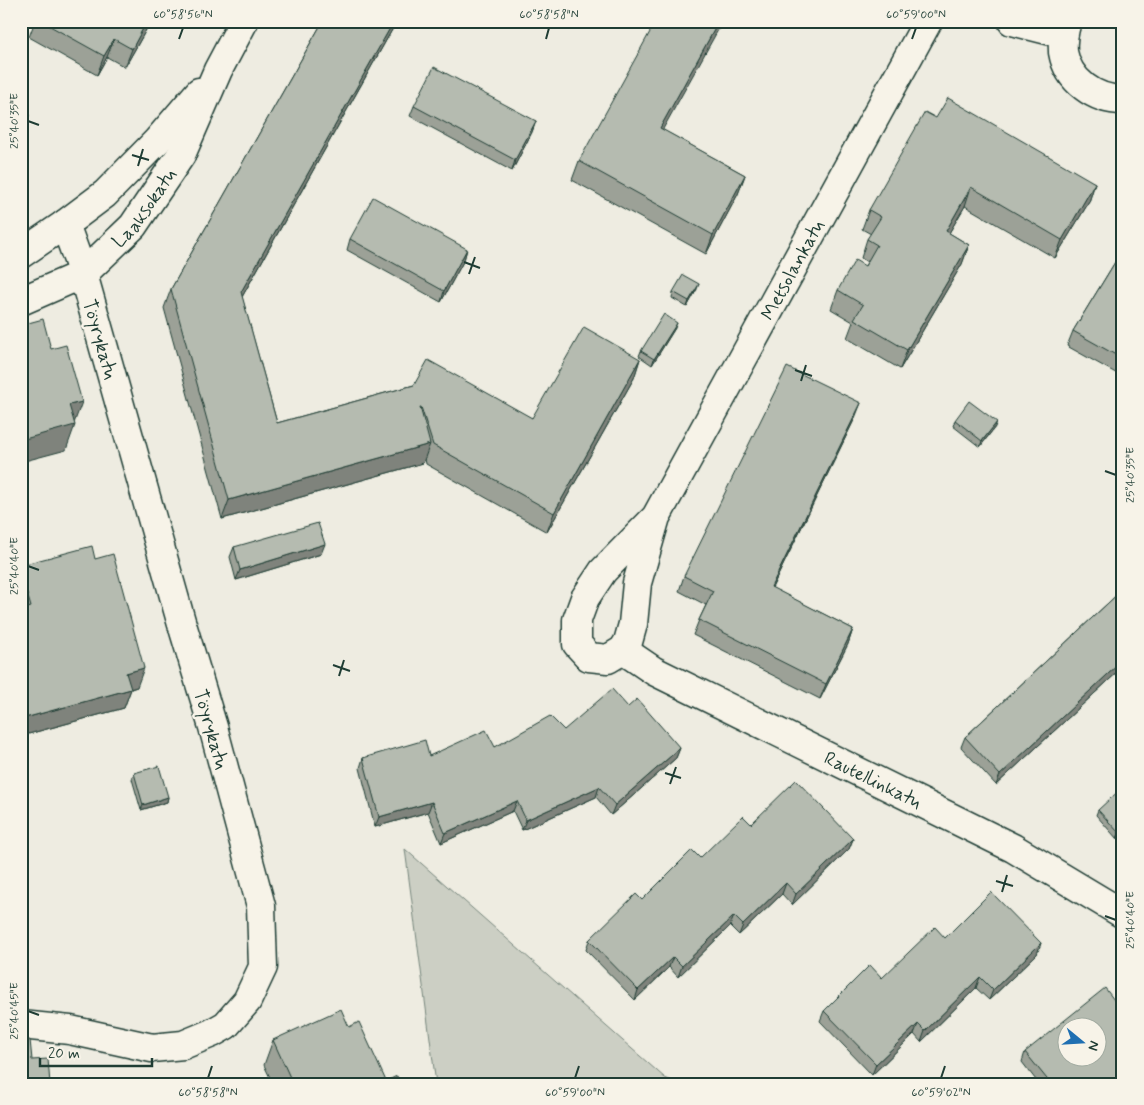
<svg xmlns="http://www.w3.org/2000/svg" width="1144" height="1105" font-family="Mynerve,sans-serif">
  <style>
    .green { fill: #cccfc4; stroke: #76867c }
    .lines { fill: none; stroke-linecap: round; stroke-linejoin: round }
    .minor-casing { stroke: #1f3d34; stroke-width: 31 }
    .minor { stroke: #f7f3e8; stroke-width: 28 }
    .wall { fill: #9ca197; stroke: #1f3d34 }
    .shaded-wall { fill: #7f837b; stroke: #1f3d34 }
    .building { fill: #b5bbb0; stroke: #1f3d34; fill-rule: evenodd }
    .ticks { fill: none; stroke: #1f3d34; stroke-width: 2 }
    .labels { text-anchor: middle; stroke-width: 5; stroke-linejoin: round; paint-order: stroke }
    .street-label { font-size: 19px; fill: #1f3d34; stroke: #f7f3e8 }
    .neatline { fill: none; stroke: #1f3d34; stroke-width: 2 }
    .ticks-label { font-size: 12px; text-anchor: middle; fill: #1f3d34 }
  </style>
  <rect width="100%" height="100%" fill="#eeece1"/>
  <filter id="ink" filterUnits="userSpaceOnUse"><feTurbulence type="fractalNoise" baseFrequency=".02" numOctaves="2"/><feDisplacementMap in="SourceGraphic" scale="10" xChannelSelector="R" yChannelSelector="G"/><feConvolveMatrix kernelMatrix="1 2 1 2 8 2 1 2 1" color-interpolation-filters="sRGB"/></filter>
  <g filter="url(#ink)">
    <path class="green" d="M405,849l260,229 15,6h-244z"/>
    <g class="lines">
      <g class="minor-casing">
        <g id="minor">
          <path d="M1012,21l51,13"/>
          <path d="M1067,21c-3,10 -5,21 -4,31 5,29 32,48 60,48"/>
          <path d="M21,254l44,-30 40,-30 52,-53 42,-49"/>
          <path id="s1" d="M21,301l62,-27 50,-48 48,-71 37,-85 26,-49"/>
          <path id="s2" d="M656,517l-53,54 -18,27 -8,22v24l12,13 19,2 15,-9 5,-8 5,-18 4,-41 19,-66 272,-496"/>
          <path id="s3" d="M623,650l31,21 359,177 110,66"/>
          <path d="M21,1025l49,5 82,18 31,-3 29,-12 14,-8 21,-24 16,-34 -2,-61 -48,-179 -32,-106 -98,-347 -18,-50"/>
        </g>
      </g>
      <use href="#minor" class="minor"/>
    </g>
    <path class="wall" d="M35,21h116l-26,46 -18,-10 -10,18 -68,-38z
      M323,21h74l-155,276 35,126 137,-38 118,33 108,-59 -6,19 -87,154 -121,-68 -1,-5 -2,4 -201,56 -58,-211 7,-19z
      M414,106l122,15 -4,11 -20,39 -102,-55z
      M936,118l159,65 -6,19 -34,56 -90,-52 -16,27 20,12 -7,19 -62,105 -53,-31 6,-16 -22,-13 7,-19 27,-24 2,-4 -6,-4 6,-19 4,-5 -9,-5 7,-19z
      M663,130l82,45 -7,19 -32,60 -134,-74 7,-19z
      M350,239l117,10 -3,11 -23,42 -94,-52z
      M1123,249v128l-56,-31 6,-15z
      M697,289l-10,18 -15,-9 1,-6z
      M675,328l-23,37 -13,-9 2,-5z
      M855,418l-83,170 81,41 -5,15 -28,55 -127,-64 6,-15 7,-15 -27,-14 5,-15z
      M955,420l40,7 -15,20 -27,-21z
      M234,547l87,7 -85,26 -6,-23z
      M95,559l42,128 -6,2 -7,19 -103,28v-163z
      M1123,589v78l-127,118 -35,-38 4,-10z
      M628,707l52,41 -4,10 -65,57 -15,-18 -74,33 -9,-19 -72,32 -13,-31 -53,15 -15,-59 3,-10 66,-2 66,-9 69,-17z
      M134,773l34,24 -1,5 -26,8 -9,-31z
      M1098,810l25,24 -6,5 -21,-24z
      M751,824l102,15 -4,10 -57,56 -10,-11 -43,41 -9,-9 -52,51 -9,-10 -34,33 -49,-50 3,-10 53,-40 58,-42z
      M945,938l96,5 -4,11 -48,46 -13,-12 -55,54 -7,-8 -42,41 -52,-54 4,-10 58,-33z
      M1123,965v21l-7,-8 4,-10z
      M349,1027l37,54 15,3h-128l-9,-19 9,-25z
      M1025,1052l98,32h-84l-17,-22z"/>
    <path class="shaded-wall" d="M147,21h4l-26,46 7,-18z
      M394,21h3l-163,290 7,-19z
      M719,21h4l-70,126 7,-19z
      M114,39l-7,18 -10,18 7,-19z
      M29,115l-8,20v-7z
      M536,121l-4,11 -20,39 3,-11z
      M745,175l-7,19 -32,60 7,-19z
      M1095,183l-6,19 -34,56 7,-18z
      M971,187l-6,19 -26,44 7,-19z
      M969,245l-7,19 -62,105 7,-19z
      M467,249l-3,11 -23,42 3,-11z
      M699,284l-2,5 -10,18 2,-6z
      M677,323l-2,5 -23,37 2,-6z
      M640,359l-6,19 -87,154 7,-19z
      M82,402l-9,24 2,-1 -9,25 -45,12v-22l48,-35z
      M861,403l-6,15 -90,184 6,-15z
      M997,422l-2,5 -15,20 2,-6z
      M430,444l-7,19 -201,56 7,-19z
      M325,544l-4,10 -85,26 4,-10z
      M853,629l-5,15 -28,55 6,-15z
      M1123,660v7l-127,118 4,-10z
      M144,668l-7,19 -18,5 7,-19z
      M131,689l-7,19 -103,28v-17z
      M680,748l-4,10 -65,57 4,-10z
      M599,787l-3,10 -74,33 4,-10z
      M168,797l-1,5 -26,8 2,-5z
      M517,801l-4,10 -72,32 4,-10z
      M432,802l-4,10 -53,15 4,-10z
      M1123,830v4l-6,5 2,-6z
      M853,839l-4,10 -57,56 4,-11z
      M786,883l-4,11 -43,41 4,-10z
      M734,916l-4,10 -52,51 4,-11z
      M1041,943l-4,11 -48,46 4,-10z
      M673,957l-4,10 -34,33 3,-10z
      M980,977l-4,11 -55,54 4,-11z
      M918,1024l-4,10 -42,41 4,-11z"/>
    <path class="building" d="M41,21h106l-15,28 -18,-10 -10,17z
      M323,21h71l-153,271 36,131 137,-38 14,-25 104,58 52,-91 56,32 -86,154 -121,-68 -12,-38h-1l10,37 -201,56 -58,-211z
      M656,21h63l-59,107 85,47 -32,60 -134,-74z
      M434,67l102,54 -21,39 -101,-54z
      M948,98l147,85 -33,57 -91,-53 -25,44 23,14 -62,105 -53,-31 9,-14 -25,-15 17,-30 10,6 12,-21 -10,-6 14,-22 -12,-7 56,-98 11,6z
      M21,111l8,4 -8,13z
      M21,138l5,3 -5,9z
      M373,197l94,52 -23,42 -94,-52z
      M1123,249v110l-50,-28z
      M683,275l16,9 -10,17 -16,-9z
      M664,314l13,9 -23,36 -13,-8z
      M43,319l8,30 15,-4 16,57 -13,3 6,20 -54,15v-115z
      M787,367l74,36 -90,184 82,42 -27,55 -127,-64 14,-29 -29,-15z
      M969,401l28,21 -15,19 -27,-21z
      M318,523l7,21 -85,26 -6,-23z
      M92,546l3,13 18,-5 31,114 -18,5 5,16 -110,30v-109l10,-3 -10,-34v-8z
      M1123,589v71l-123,115 -35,-38z
      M612,689l16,18 9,-8 43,49 -65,57 -16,-18 -73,33 -9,-19 -72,32 -13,-31 -53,15 -16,-59 62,-18 4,16 57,-26 9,17 55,-31 14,14z
      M159,766l9,31 -25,8 -9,-32z
      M796,780l57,59 -57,55 -10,-11 -43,42 -9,-9 -52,50 -9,-9 -35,33 -49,-50 47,-46 6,6 50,-50 8,8 43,-42 8,8z
      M1123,787v43l-4,3 -21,-23z
      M991,892l50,51 -48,47 -13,-13 -55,54 -7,-7 -42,40 -52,-53 46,-46 12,13 53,-51 10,11z
      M1123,965v6l-3,-3z
      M1105,988l12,16 6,-5v85h-72l-26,-32zM1066,1028h30v30h-30z
      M341,1009l8,18 10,-5 27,59 11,-5 4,8h-108l-20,-44z
      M30,1040l2,20 16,-1 2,25h-29v-43z
      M133,1080v4h-40v-1z"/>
  </g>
  <path class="ticks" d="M179,39l4,-11M546,39l3,-11M912,39l4,-11M28,121l11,4M132,155l17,5M138,166l5,-17M464,262l16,6M469,274l6,-17M795,370l17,6M801,381l5,-16M1105,471l11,4M28,566l11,4M333,665l17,6M339,676l5,-16M665,773l16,5M670,784l6,-17M996,881l17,5M1002,892l5,-17M1105,916l11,4M28,1011l11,4M208,1078l4,-12M575,1078l4,-12M941,1078l4,-12"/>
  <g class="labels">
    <g class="street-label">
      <text dy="7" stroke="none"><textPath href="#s1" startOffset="158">Laaksokatu</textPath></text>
      <text dy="7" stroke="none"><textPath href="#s2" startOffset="630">Metsolankatu</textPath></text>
      <text transform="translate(101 339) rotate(74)" y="7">Töyrykatu</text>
      <text transform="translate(212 729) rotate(74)" y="7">Töyrykatu</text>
      <text dy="7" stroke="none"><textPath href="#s3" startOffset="282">Rautellinkatu</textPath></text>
    </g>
  </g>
  <rect width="1144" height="1105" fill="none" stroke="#f7f3e8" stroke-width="55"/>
  <g transform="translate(1082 1042) rotate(108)"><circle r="24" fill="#f7f3e8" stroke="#a1aaa0"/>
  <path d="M0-4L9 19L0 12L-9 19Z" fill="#1f6fb2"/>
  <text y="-8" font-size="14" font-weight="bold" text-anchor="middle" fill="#1f3d34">N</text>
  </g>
  <path d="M40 1058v8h112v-8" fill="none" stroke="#1f3d34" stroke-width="2.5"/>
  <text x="48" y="1058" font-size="15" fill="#1f3d34" stroke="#f7f3e8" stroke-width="4" paint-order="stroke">20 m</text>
  <rect x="28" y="28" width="1088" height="1050" class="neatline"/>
  <g class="ticks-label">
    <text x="183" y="18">60°58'56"N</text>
    <text x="549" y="18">60°58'58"N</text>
    <text x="916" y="18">60°59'00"N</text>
    <text transform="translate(14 121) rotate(-90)" y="4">25°40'35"E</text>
    <text transform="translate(1130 475) rotate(-90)" y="4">25°40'35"E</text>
    <text transform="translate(14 566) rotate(-90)" y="4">25°40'40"E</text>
    <text transform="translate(1130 920) rotate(-90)" y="4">25°40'40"E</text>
    <text transform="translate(14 1011) rotate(-90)" y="4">25°40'45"E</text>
    <text x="208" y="1096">60°58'58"N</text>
    <text x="575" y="1096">60°59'00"N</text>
    <text x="941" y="1096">60°59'02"N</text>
  </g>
</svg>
